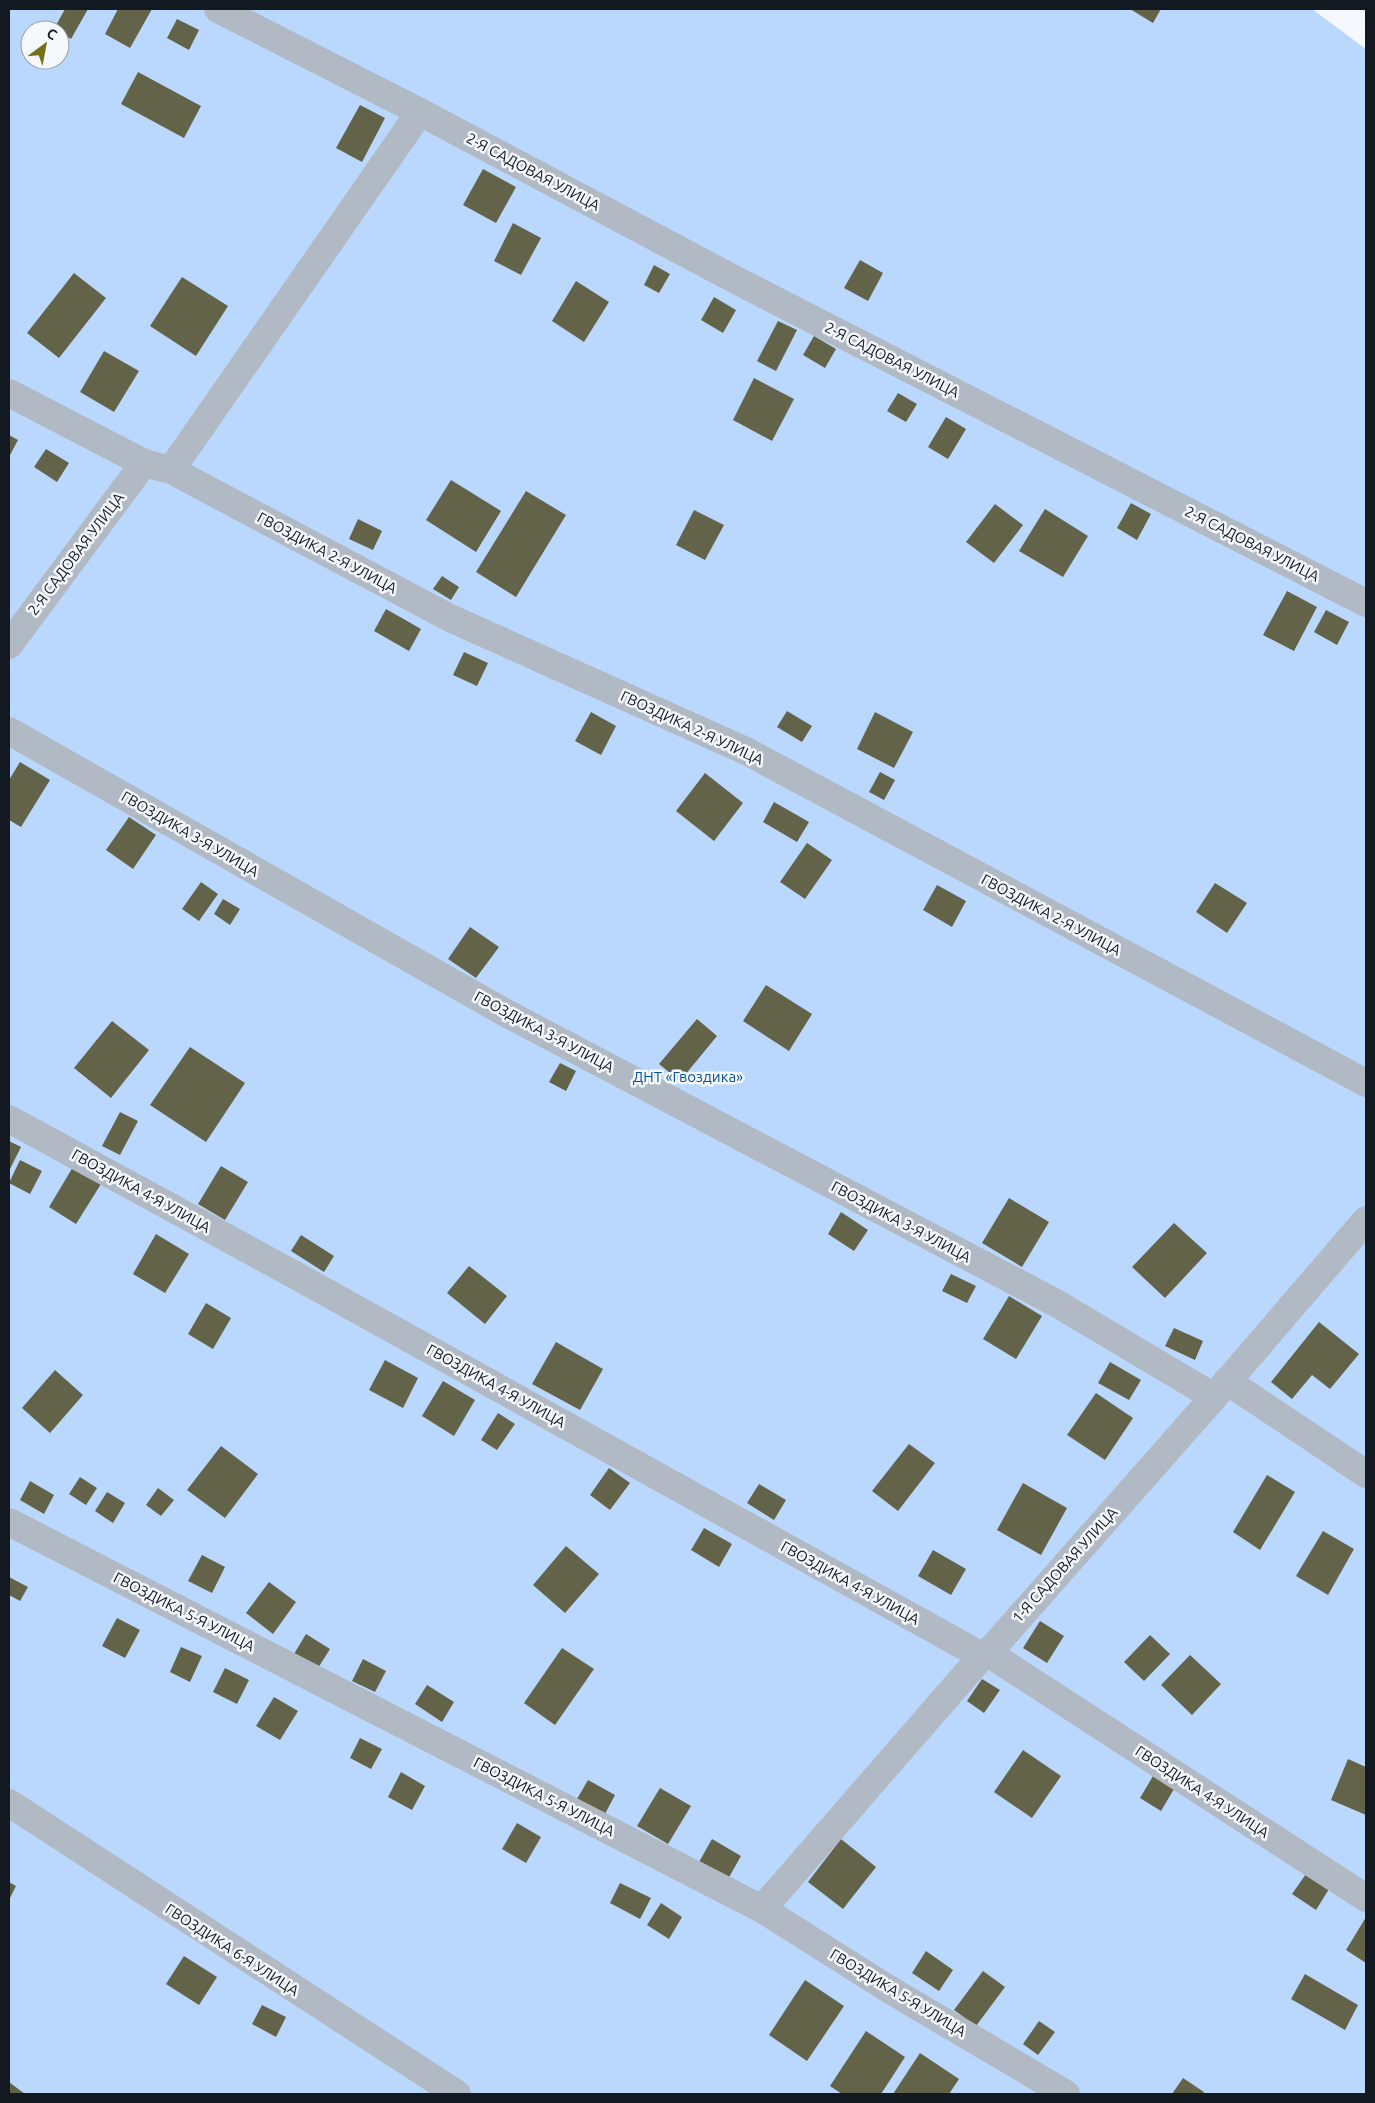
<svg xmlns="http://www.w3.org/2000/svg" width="1375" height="2103" font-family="Ubuntu,sans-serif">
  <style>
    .green { fill: #bad8fe; fill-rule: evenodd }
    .building { fill: #636349 }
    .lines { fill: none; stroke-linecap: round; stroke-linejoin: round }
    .minor { stroke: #b1bac4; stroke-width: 28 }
    .labels { text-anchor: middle; stroke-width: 5; stroke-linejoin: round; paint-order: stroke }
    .street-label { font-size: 15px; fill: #121921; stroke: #f5f9fe }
    .park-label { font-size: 15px; fill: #0953a0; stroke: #f5f9fe }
  </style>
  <rect width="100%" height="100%" fill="#f5f9fe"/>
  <path class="green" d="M9,9h1303l54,40v2045h-1357zM30,30h30v30h-30z"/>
  <path class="building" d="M65,9h23l-17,30 -11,-7v-2l-6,-1z
    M118,9h34l-22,39 -25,-14z
    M1130,9h31l-8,14z
    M177,19l22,11 -10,20 -22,-12z
    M138,72l63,34 -17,32 -63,-34z
    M360,105l25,13 -23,44 -26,-14z
    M483,169l33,18 -20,36 -33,-18z
    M513,223l28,15 -20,37 -27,-14z
    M860,260l23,13 -15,28 -24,-13z
    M654,265l16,9 -11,19 -15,-8z
    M74,273l32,25 -47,60 -32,-25z
    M182,277l46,29 -32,50 -46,-30z
    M576,281l33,21 -25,40 -32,-21z
    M714,297l22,13 -13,23 -22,-13z
    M778,321l19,9 -21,41 -19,-10z
    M814,336l22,13 -11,19 -22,-13z
    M104,351l35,20 -25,41 -34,-20z
    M754,378l40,21 -22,42 -39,-21z
    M898,393l19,11 -11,18 -19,-11z
    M946,417l20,12 -18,30 -20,-12z
    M9,435l9,5 -9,17z
    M46,449l23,14 -12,19 -23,-15z
    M451,480l50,31 -25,41 -50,-32z
    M526,491l40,24 -50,82 -40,-25z
    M1131,503l20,11 -14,26 -20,-12z
    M995,504l28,21 -29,38 -28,-21z
    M1045,509l43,27 -25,41 -44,-26z
    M694,510l30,15 -19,35 -29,-15z
    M358,519l24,12 -9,19 -24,-11z
    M442,576l17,11 -8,13 -18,-11z
    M1287,591l30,16 -23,44 -31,-16z
    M386,609l35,20 -12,22 -35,-20z
    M1326,610l23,12 -12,23 -23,-13z
    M464,652l24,11 -11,23 -24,-11z
    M787,711l25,15 -10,16 -25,-15z
    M591,712l25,14 -15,29 -26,-14z
    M875,712l38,20 -19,36 -37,-19z
    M20,762l30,18 -29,47 -12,-7v-40z
    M880,772l15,8 -11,20 -15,-8z
    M705,773l38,30 -29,38 -38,-30z
    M774,802l35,20 -12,20 -34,-20z
    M129,817l27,18 -23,34 -27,-19z
    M807,843l25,17 -27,39 -25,-17z
    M201,882l17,12 -19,27 -17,-12z
    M1215,883l32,20 -20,30 -31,-21z
    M937,885l29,16 -14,26 -29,-17z
    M223,899l17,10 -10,16 -16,-11z
    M470,927l29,20 -23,31 -28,-19z
    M766,985l46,29 -23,37 -46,-30z
    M697,1019l20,17 -37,45 -21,-17z
    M112,1021l37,29 -38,48 -37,-30z
    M190,1047l55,36 -39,59 -56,-37z
    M560,1063l16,8 -10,20 -17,-9z
    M120,1112l18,9 -18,34 -18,-9z
    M9,1141l12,6 -12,24z
    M20,1160l22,11 -12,23 -21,-11z
    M221,1166l27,16 -23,38 -27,-16z
    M73,1167l28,17 -25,40 -27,-17z
    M1009,1198l40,24 -27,45 -40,-24z
    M841,1212l27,18 -14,21 -26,-17z
    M1174,1223l33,30 -42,45 -33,-31z
    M156,1234l33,20 -24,39 -32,-19z
    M301,1235l33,21 -10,16 -33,-21z
    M469,1266l38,30 -22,28 -38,-31z
    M951,1274l25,12 -9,17 -25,-12z
    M1009,1296l33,20 -26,43 -33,-20z
    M206,1303l25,15 -18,31 -25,-15z
    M1319,1322l40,32 -29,35 -18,-14 -20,24 -21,-17z
    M1174,1328l29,13 -8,19 -30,-14z
    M556,1342l47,27 -23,41 -48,-26z
    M385,1360l33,18 -15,30 -34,-18z
    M1110,1362l31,18 -12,20 -31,-17z
    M55,1370l28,25 -33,38 -28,-25z
    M443,1381l32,19 -21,36 -32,-20z
    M1096,1393l37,25 -28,42 -38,-25z
    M498,1413l17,11 -18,26 -16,-10z
    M909,1444l26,19 -37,48 -26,-20z
    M221,1446l37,28 -33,44 -38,-28z
    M609,1468l21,15 -20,27 -20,-15z
    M1267,1475l28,17 -35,58 -27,-18z
    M80,1477l17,11 -11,17 -17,-11z
    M30,1481l24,14 -10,19 -24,-14z
    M1023,1483l44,25 -26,47 -44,-25z
    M759,1484l27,16 -12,20 -27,-17z
    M158,1488l16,12 -13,16 -15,-11z
    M107,1492l18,11 -12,20 -18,-12z
    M704,1528l28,16 -13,23 -28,-17z
    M1323,1531l31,18 -26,46 -32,-19z
    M566,1546l33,28 -34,39 -32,-28z
    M933,1550l33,19 -15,26 -33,-19z
    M202,1555l23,12 -13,26 -24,-12z
    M9,1577l19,10 -8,14 -11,-6z
    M269,1582l27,20 -23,32 -27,-21z
    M117,1618l23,12 -15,28 -23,-12z
    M1040,1621l24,15 -17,27 -24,-15z
    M306,1634l24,15 -12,19 -24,-14z
    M1150,1635l20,19 -26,27 -20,-19z
    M181,1647l21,9 -12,26 -20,-10z
    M562,1648l32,21 -39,56 -31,-22z
    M1190,1655l31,29 -29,31 -31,-30z
    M363,1659l23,12 -11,21 -23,-11z
    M225,1668l24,12 -12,24 -24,-12z
    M982,1679l18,11 -16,23 -17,-12z
    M427,1685l27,17 -12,20 -27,-18z
    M274,1697l24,14 -18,29 -24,-14z
    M360,1738l22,11 -11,20 -21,-11z
    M1023,1750l38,26 -29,42 -38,-26z
    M1348,1759l18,8v48l-35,-15z
    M401,1772l24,14 -13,24 -24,-13z
    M1153,1776l21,13 -13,22 -21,-13z
    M588,1780l27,15 -10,19 -28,-15z
    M660,1788l31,18 -23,38 -31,-18z
    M517,1823l24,14 -15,26 -24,-14z
    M712,1839l29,17 -13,23 -29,-17z
    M841,1839l35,28 -33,42 -35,-27z
    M1306,1874l23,15 -13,21 -24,-16z
    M9,1882l7,4 -7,14z
    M620,1883l31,15 -11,21 -30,-16z
    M661,1903l21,14 -13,22 -22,-14z
    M1366,1917v46l-20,-13z
    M926,1951l27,19 -14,21 -27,-18z
    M184,1956l33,21 -18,28 -33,-21z
    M983,1971l22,16 -29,39 -22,-16z
    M1305,1974l53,31 -13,25 -54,-31z
    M805,1980l39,26 -37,55 -38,-26z
    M262,2005l24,12 -10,20 -24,-13z
    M1039,2021l16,11 -17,23 -15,-11z
    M866,2031l39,26 -24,37h-39l-12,-8z
    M920,2053l39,26 -10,15h-56z
    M1183,2078l21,14 -1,2h-31z
    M9,2082l16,12h-16z"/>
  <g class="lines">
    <path class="minor" d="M218,9l202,103 310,165 636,326
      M9,393l135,70 27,7 279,148 296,133 620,332
      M171,470l249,-358
      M9,645l135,-182
      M9,731l495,281 552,291 158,94
      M9,1119l284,155 689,382
      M1227,1381l139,93
      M9,1522l753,387 125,79 179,106
      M988,1653l378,245
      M9,1803l448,291
      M762,1909l220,-253 6,-3 226,-256 152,-177"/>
  </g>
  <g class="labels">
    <g class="street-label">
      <text transform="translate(533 172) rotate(28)" y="5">2-Я САДОВАЯ УЛИЦА</text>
      <text transform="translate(892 360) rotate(27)" y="5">2-Я САДОВАЯ УЛИЦА</text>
      <text transform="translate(1252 544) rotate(27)" y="5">2-Я САДОВАЯ УЛИЦА</text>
      <text transform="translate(327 553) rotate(28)" y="5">ГВОЗДИКА 2-Я УЛИЦА</text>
      <text transform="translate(76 554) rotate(-53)" y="5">2-Я САДОВАЯ УЛИЦА</text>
      <text transform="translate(692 728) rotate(25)" y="5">ГВОЗДИКА 2-Я УЛИЦА</text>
      <text transform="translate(190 834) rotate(30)" y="5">ГВОЗДИКА 3-Я УЛИЦА</text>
      <text transform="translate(1051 915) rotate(28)" y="5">ГВОЗДИКА 2-Я УЛИЦА</text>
      <text transform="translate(544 1032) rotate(28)" y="5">ГВОЗДИКА 3-Я УЛИЦА</text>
      <text transform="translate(141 1191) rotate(29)" y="5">ГВОЗДИКА 4-Я УЛИЦА</text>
      <text transform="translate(901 1222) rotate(28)" y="5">ГВОЗДИКА 3-Я УЛИЦА</text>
      <text transform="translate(496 1386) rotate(29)" y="5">ГВОЗДИКА 4-Я УЛИЦА</text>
      <text transform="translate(1065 1565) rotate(-48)" y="5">1-Я САДОВАЯ УЛИЦА</text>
      <text transform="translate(850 1583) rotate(29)" y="5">ГВОЗДИКА 4-Я УЛИЦА</text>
      <text transform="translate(184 1612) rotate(27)" y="5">ГВОЗДИКА 5-Я УЛИЦА</text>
      <text transform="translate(1202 1792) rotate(33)" y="5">ГВОЗДИКА 4-Я УЛИЦА</text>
      <text transform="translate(544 1797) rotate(27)" y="5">ГВОЗДИКА 5-Я УЛИЦА</text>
      <text transform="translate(232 1950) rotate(33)" y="5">ГВОЗДИКА 6-Я УЛИЦА</text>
      <text transform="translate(898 1993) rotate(31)" y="5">ГВОЗДИКА 5-Я УЛИЦА</text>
    </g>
    <g class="park-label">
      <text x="688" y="1082">ДНТ «Гвоздика»</text>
    </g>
  </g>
  <rect width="1375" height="2103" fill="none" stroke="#121921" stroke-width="20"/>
  <g transform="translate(45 45) rotate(32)"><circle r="24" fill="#f5f9fe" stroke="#9a9fa6"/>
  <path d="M0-4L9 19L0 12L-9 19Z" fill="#767114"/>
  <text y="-8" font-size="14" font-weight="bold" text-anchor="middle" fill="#121921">С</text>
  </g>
</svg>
